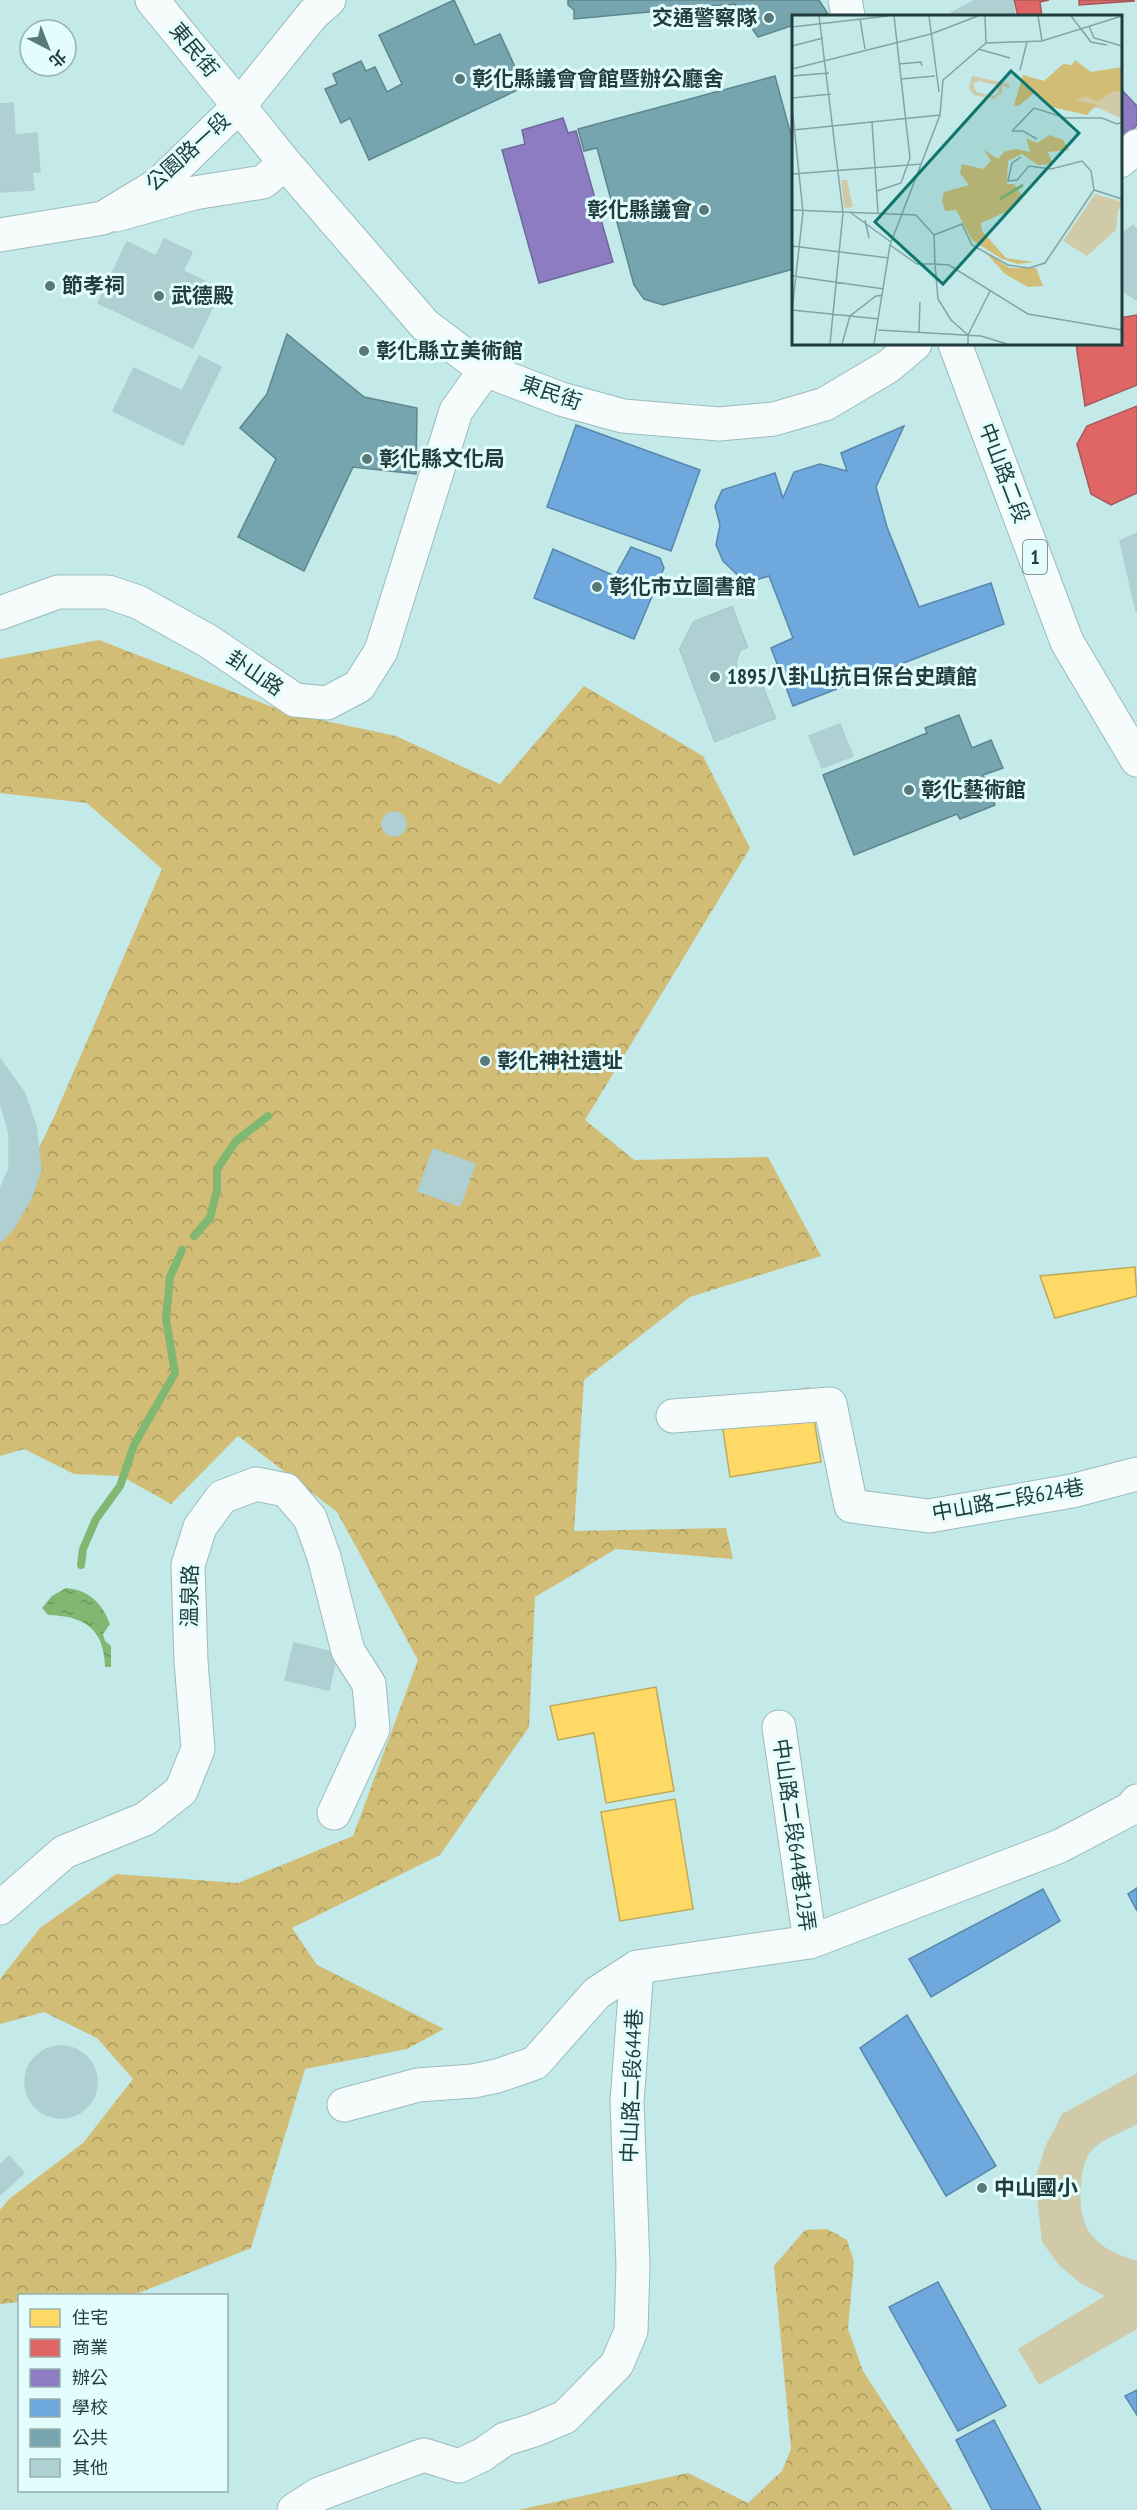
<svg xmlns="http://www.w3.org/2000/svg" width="1137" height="2510" font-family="'PT Sans Narrow','Noto Sans TC',sans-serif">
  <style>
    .forest { fill: url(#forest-crowns) }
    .pitch { fill: #d0caa9 }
    .water { fill: url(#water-ripples) }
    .homes { fill: #ffd966; stroke: #bcaa59; stroke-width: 1.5 }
    .shops { fill: #e06666; stroke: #a65959; stroke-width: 1.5 }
    .offices { fill: #8e7cc3; stroke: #6d699a; stroke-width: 1.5 }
    .schools { fill: #6fa8dc; stroke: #5788ac; stroke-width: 1.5 }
    .public { fill: #76a5af; stroke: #5c868c; stroke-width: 1.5 }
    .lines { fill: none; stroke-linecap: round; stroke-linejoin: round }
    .stream { stroke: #80b872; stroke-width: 8 }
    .building { fill: #aed0d3; stroke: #b0ced1; stroke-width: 1.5 }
    .minor-casing { stroke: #9cbbbb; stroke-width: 35 }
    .major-casing { stroke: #9cbbbb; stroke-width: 35 }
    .minor { stroke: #f6fcfc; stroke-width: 33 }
    .major { stroke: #f6fcfc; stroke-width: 33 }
    .poi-dot { fill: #597979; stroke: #e3fdfc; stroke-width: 2 }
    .labels { text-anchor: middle; stroke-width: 6; stroke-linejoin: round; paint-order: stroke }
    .shield { fill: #e3fdfc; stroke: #5a7676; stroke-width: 1.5 }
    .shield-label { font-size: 20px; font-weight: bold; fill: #203c3c }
    .poi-label { font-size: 21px; font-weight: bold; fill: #203c3c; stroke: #e3fdfc; text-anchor: start }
    .street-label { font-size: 21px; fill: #203c3c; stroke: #e3fdfc }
    .inset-river { fill: none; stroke: #80b872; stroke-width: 3 }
    .inset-road { fill: none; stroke: #82a4a4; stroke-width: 1.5 }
    .view { fill: #0f766e; fill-opacity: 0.15; stroke: #0f766e; stroke-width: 3 }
    .inset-edge { fill: none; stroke: #203c3c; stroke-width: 3 }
  </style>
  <defs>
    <pattern id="forest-crowns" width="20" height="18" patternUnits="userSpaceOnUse" patternTransform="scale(1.5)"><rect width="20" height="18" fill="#d1bd76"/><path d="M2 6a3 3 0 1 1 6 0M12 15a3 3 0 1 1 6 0" fill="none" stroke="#a99b62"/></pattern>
    <pattern id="water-ripples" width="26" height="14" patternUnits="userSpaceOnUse" patternTransform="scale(1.5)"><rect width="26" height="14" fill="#80b872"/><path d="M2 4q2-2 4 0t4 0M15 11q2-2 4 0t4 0" fill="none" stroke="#68975f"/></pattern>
  </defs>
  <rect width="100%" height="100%" fill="#c3e9e9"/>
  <path class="forest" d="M99,640l189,73 108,23 104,48 84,-98 119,70 47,92 -165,272 49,40 134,-3 53,99 -131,41 -106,83 -10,151 152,-3 7,31 -117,-10 -81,48 -6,130 -89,128 -148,73 25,37 127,64 -37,20 -102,20 -54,179 -117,47 -114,1 -1,6 -19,2v-94l9,-11 74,-56 50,-64 -36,-41 -53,-26 -44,12v-45l40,-51 76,-54 122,9 115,-47 65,-176 -81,-148 -99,-76 -67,68 -50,-28 -47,-2 -50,-25 -24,7v-228l54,-111 108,-248 -75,-66 -87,-10v-134z
    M827,2229l20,11 7,22 -6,67 15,42 90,139h-435l170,-37 60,30 34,-32 9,-22 -17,-183 31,-36z"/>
  <path class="pitch" d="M1137,2073v51c-12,7 -36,16 -44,25 -9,9 -11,24 -12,35 -4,46 13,64 56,77v68l-98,56 -21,-36 87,-53 -26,-14 -19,-16 -18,-24 -7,-62 10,-33 17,-33z"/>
  <path class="water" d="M66,1588c23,2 36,15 44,36l-7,10 2,7 6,5v21h-6c-1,-39 -21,-51 -57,-52l-6,-7 10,-12z"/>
  <path class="homes" d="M1135,1267l2,29 -82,22 -15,-42z
    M809,1388l12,74 -91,15 -11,-74z
    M656,1687l18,104 -68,12 -12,-70 -36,7 -8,-34z
    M675,1799l18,110 -73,12 -19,-109z"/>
  <path class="shops" d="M1014,0h35l-9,2 2,14h-24z
    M1079,0h55v1l-55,4z
    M1137,315v70l-52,21 -9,-62h44v-26z
    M1137,406v87l-26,12 -20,-11 -14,-50 10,-18z"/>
  <path class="offices" d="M1120,88l17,18v19l-17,18z
    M563,118l5,15 8,-2 37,131 -74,21 -37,-133 23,-6 -3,-14z"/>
  <path class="schools" d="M576,425l124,45 -29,81 -124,-44z
    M904,426l-28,61 11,40 32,80 72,-24 13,41 -211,82 -22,-58 22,-10 -24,-62 -23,7 -23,-22 -7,-16 4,-20 -5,-19 7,-16 53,-17 8,25 11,-26 26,-8 27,7 -6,-18z
    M631,547l29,11 4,10 -30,71 -100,-41 19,-49 62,27z
    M1137,1888v23l-9,-17z
    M1043,1889l17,32 -129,76 -22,-38z
    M907,2015l89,151 -50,30 -86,-148z
    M938,2282l68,124 -48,25 -69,-124z
    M1137,2390v25l-12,-19z
    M994,2420l47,90h-49l-36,-70z"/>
  <path class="public" d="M454,0l21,45 25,-11 24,53 -155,73 -19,-42 -9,5 -16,-34 12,-5 -4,-10 28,-13 5,10 9,-4 12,25 15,-8 -23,-49z
    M568,0h251l9,14 -7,2h-27v9l-36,12 -23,-33 -161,15v-9l-6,-5z
    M775,76l19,70v123l-131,36 -19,-6 -10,-14 -37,-137 -13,3 -6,-22z
    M287,334l77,63 53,11 -1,66 -63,-7 -49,104 -66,-34 38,-78 -36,-31 27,-34z
    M732,607l15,40 -7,3 -4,10 1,14 6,6 9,2 8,-2 15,38 -60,23 -35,-92 14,-27z
    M959,715l13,33 19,-8 12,28 -20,7 12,30 -35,14 -3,-5 -103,41 -31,-80 104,-42 -2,-5z"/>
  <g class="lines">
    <path class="stream" d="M194,1236l16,-18 7,-28v-21l19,-28 32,-25
      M81,1565l2,-16 13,-30 24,-33 14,-41 41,-72 -9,-54 4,-42 12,-27"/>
  </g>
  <path class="building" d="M975,0h37l3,16h-62l-2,-3z
    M13,103l2,32 22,-2 3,39h-8l2,18 -34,2v-88z
    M1133,225l4,6v69l-17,-11v-54z
    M164,239l28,13 -9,19 38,18 -28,59 -95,-45 29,-61 29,14z
    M199,356l22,11 -38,78 -70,-34 21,-43 48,23z
    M1137,533v77l-1,1 -16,-70z
    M732,607l15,40 -7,3 -4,10 1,14 6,6 9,2 8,-2 15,38 -60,23 -35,-92 14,-27z
    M840,724l13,32 -31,12 -13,-32z
    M382 824a12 12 0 1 1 24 0a12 12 0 1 1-24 0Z
    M0,1059l24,33 12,34 5,43 -10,30 -18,30 -13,13v-52l9,-22v-35l-9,-31z
    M433,1149l42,15 -15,42 -42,-15z
    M294,1643l43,10 -8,37 -44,-10z
    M25 2082a36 36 0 1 1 72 0a36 36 0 1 1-72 0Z
    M9,2156l15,17 -24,22v-30z"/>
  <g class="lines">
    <g class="minor-casing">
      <path id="minor" d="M152,0l87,106 74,-92 16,-14
        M116,215l78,-22 69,-11 22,-19
        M0,613l58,-21h50l30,10 70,39 87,59 32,3 32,-17 22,-35 75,-240 29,-41
        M673,1416l157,-12 21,102 78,10 143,-25 65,-17
        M779,1727l31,215
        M0,1908l64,-56 81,-33 36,-28 17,-42 -7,-88 -3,-96 12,-38 22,-30 34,-13 30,6 24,28 14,39 24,94 21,33 4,45 -39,84
        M344,2105l74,-20 55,-4 24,-5 38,-13 62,-70 40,-26 173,-25 250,-96 70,-37 7,-8
        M294,2510l25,-16 105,-39 35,11 23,-11 23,-16 29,-9 31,-13 52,-53 14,-33 2,-65 -6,-164 10,-135"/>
    </g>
    <g class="major-casing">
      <path id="major" d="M845,0l3,16
        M1120,161l17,-15
        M0,235l103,-17 56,-34 80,-78 46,57 140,162 60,45 76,29 62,17 96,8 55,-5 51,-15 64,-38 26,-22
        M955,344l112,298 70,118"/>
    </g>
    <use href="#minor" class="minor"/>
    <use href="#major" class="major"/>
  </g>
  <g class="poi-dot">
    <circle cx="769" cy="18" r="6"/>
    <circle cx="460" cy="79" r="6"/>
    <circle cx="704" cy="210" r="6"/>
    <circle cx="50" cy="286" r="6"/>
    <circle cx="159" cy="296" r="6"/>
    <circle cx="364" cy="351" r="6"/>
    <circle cx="367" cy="459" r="6"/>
    <circle cx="597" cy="587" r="6"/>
    <circle cx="715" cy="677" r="6"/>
    <circle cx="909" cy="790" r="6"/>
    <circle cx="485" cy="1061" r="6"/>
    <circle cx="982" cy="2188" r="6"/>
  </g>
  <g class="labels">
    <rect class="shield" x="1023" y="540" width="24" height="34" rx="4.5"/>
    <g class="shield-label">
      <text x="1035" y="564">1</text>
    </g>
    <g class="poi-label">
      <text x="757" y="25" text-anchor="end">交通警察隊</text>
      <text x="472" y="86">彰化縣議會會館暨辦公廳舍</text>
      <text x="692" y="217" text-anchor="end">彰化縣議會</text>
      <text x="62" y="293">節孝祠</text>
      <text x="171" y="303">武德殿</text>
      <text x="376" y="358">彰化縣立美術館</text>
      <text x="379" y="466">彰化縣文化局</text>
      <text x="609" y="594">彰化市立圖書館</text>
      <text x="727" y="684">1895八卦山抗日保台史蹟館</text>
      <text x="921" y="797">彰化藝術館</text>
      <text x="497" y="1068">彰化神社遺址</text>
      <text x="994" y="2195">中山國小</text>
    </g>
    <g class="street-label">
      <text transform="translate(194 50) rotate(50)" y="7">東民街</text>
      <text transform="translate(188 152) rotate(-42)" y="7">公園路一段</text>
      <text transform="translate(551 393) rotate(19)" y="7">東民街</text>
      <text transform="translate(1004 473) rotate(69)" y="7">中山路二段</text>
      <text transform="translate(255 673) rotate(34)" y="7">卦山路</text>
      <text transform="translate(1008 1500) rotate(-10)" y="7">中山路二段624巷</text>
      <text transform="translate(190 1596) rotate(-89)" y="7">溫泉路</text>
      <text transform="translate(794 1835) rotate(82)" y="7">中山路二段644巷12弄</text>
      <text transform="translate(632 2086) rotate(-88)" y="7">中山路二段644巷</text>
    </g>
  </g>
  <g transform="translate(792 15)">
    <rect width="330" height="330" fill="#c3e9e9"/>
    <path d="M330,70v34l-23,-11 -26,-1 -3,-12zM49,165h6l6,27 -9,1zM303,179l27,8v5l-4,3 -2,20 -29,26 -24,-15z" fill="#d0caa9"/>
    <path d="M283,45l16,12 31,-5v25l-9,-1 -16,11 -11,-6 -10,5 21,3 -10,11 -35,-8 -18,-14 -15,13 -5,-1 9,-30 21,6 19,-17 9,1zM258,120l13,5 6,10 -21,2 5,12 -15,1 -16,-11 -14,7 -1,23h7l9,13 -10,12 -32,14 1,8 24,27 28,4 -16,2 -16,-5 -30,-19 -16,-30 -11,1 -3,-11 2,-8 25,-7 -9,-12 2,-9 21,5 8,-8 -7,-11 14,9 7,-8 12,-2 13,3 -4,-14 11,5zM194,238l24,15h26l7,18 -15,1 -23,-13z" fill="#d1bd76"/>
    <path d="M180,61l38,8 -1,4 -7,-2v7l-8,6 -20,-4 -5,-7zM187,66l17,4 3,7 -5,4 -18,-4 -3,-8z" fill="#d0caa9" fill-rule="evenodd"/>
    <path class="inset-river" d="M208,184l23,-14"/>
    <path class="inset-road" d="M27,1l24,197 -13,131M137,1l10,76M193,1l1,27M246,1l4,25M279,1l20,26 16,3M68,4l5,30M297,11l5,12 28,8M0,12l96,-11M0,31l31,-8M186,34l32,9M107,49l22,-2 1,4M0,54l139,-35 47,-18M228,55l7,-28M0,61l37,-3M109,64l34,-3M0,83l39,-4M0,91l11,106 -11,99M80,107l6,91M1,115l147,-15M220,116l22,-23 32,10h36l15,6 5,-2M220,116h11l14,8M229,142l-9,6 -4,18 9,-1 12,-14 22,3 31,-8 9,10 3,19M0,159l130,-10M85,176l24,-8 9,-25 -16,-142M0,195l124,5 18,20 1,29 14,1 79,49 94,16M59,198l40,29M73,205l4,18M142,220l28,-11 10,21 36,20 21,3 16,-5 49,-73 28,9M98,230l27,19h18l3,35 13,21 17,15M0,231l97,12M0,261l92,13M0,295l87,9M86,315l103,6 26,8M127,318l1,-31M50,329l8,-28 26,-20 7,-1M82,329l16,-99 50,-130 3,-35 43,-37 56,-2 80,-25M176,329v-9l22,-44"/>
    <path class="view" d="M219,56l68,62 -136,151 -68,-62z"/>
    <rect width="330" height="330" class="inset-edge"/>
  </g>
  <rect x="18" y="2294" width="210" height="198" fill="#e3fdfc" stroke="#95b0af" stroke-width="1.5"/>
  <rect x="30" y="2309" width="30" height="18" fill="#ffd966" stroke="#95b0af" stroke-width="1.5"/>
  <text x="72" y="2324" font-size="18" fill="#203c3c">住宅</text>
  <rect x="30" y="2339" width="30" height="18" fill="#e06666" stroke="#95b0af" stroke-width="1.5"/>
  <text x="72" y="2354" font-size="18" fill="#203c3c">商業</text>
  <rect x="30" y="2369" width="30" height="18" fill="#8e7cc3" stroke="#95b0af" stroke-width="1.5"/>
  <text x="72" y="2384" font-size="18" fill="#203c3c">辦公</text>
  <rect x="30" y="2399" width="30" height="18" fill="#6fa8dc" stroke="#95b0af" stroke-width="1.5"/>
  <text x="72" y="2414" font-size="18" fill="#203c3c">學校</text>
  <rect x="30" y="2429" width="30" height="18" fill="#76a5af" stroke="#95b0af" stroke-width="1.5"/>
  <text x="72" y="2444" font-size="18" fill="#203c3c">公共</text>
  <rect x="30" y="2459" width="30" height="18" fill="#aed0d3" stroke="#95b0af" stroke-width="1.5"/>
  <text x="72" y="2474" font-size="18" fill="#203c3c">其他</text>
  <g transform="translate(48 48) rotate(138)"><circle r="28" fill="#e3fdfc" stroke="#95b0af" stroke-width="1.5"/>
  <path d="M0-4.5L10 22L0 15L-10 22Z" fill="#597979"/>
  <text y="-9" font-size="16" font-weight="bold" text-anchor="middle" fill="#203c3c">北</text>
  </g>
</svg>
